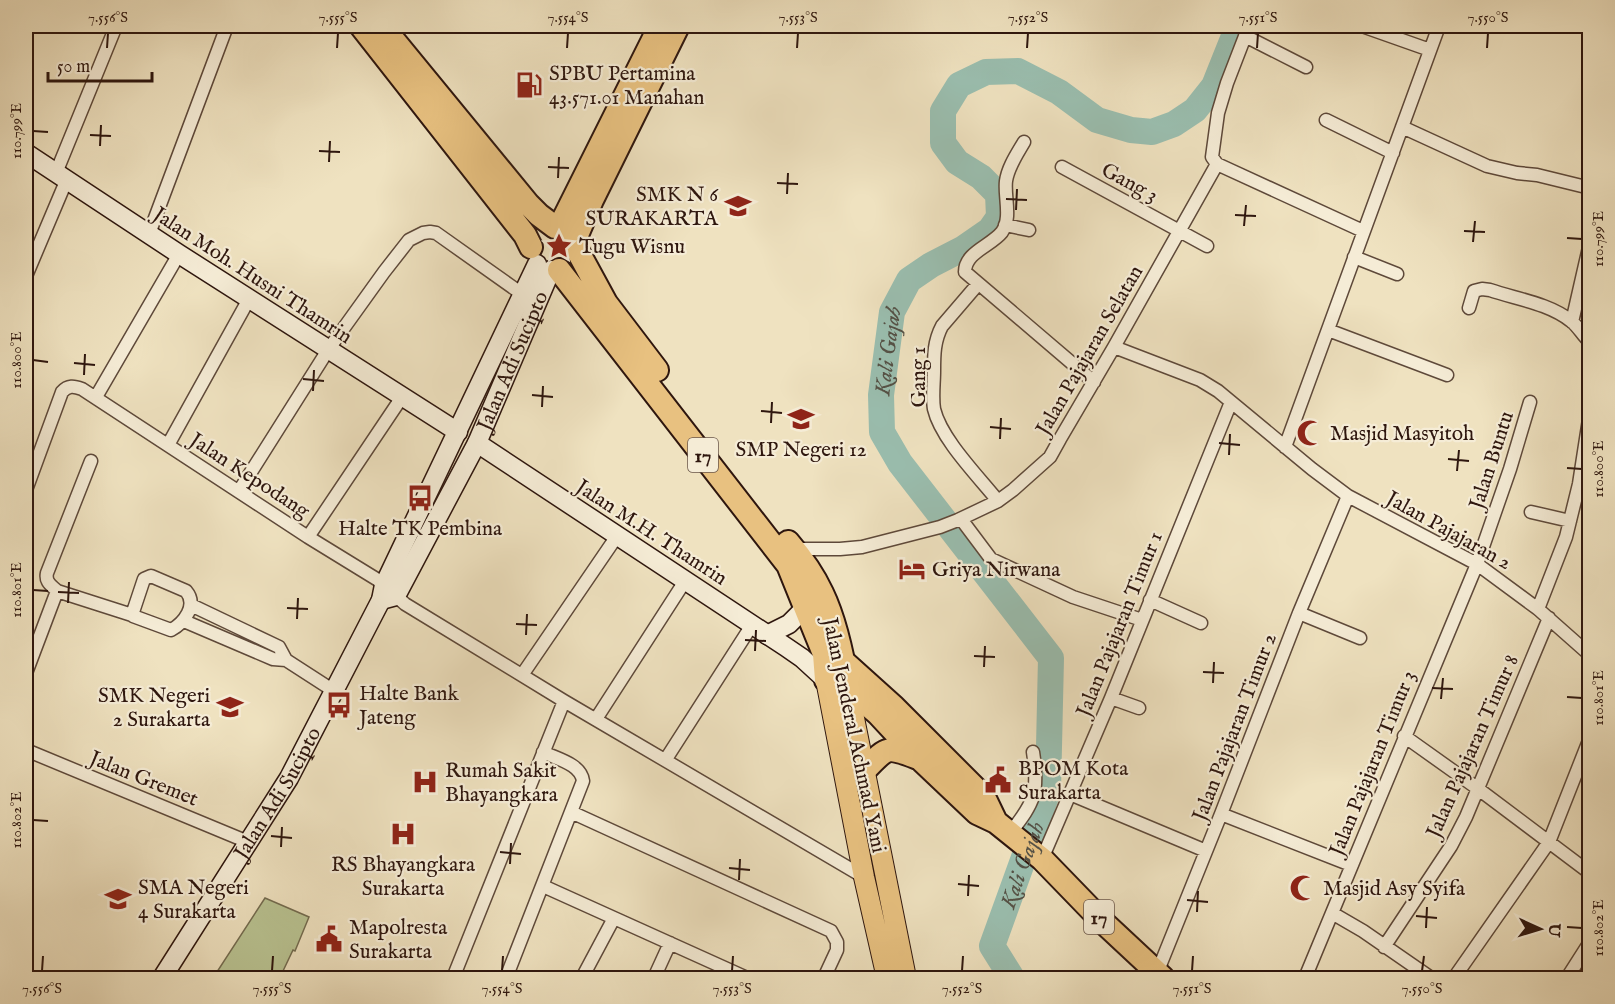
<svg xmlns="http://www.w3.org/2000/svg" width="1615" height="1004" font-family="'IM FELL English',serif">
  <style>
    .grass { fill: #b9c392; stroke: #746c50; stroke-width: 1.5 }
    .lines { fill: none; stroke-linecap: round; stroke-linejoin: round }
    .river { stroke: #9abeaf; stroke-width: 26 }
    .street-casing { stroke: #5e493a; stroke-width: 15 }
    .secondary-casing { stroke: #2e160e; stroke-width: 21 }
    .primary-casing { stroke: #2e160e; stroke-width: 22 }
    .highway-casing { stroke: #2e160e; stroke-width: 26 }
    .street { stroke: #f5ecd6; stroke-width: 12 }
    .secondary { stroke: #f5ecd6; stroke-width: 18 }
    .primary { stroke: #e8c180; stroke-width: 20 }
    .highway { stroke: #e8c180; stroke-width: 22 }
    .ticks { fill: none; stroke: #2e160e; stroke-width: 2 }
    .labels { text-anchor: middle; stroke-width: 4.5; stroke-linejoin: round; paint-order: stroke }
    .shield { fill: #f5ecd6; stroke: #6a564a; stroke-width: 1.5 }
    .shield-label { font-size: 20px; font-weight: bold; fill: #2e160e }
    .poi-label { font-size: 21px; fill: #2e160e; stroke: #f5ecd6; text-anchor: start }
    .street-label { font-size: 21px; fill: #2e160e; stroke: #f5ecd6 }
    .water-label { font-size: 22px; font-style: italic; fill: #545146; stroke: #f5ecd6 }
    .neatline { fill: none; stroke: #2e160e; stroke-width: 2 }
    .ticks-label { font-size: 15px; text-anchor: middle; fill: #2e160e }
  </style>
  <rect width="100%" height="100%" fill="#efe2c0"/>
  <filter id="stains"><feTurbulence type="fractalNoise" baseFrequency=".00333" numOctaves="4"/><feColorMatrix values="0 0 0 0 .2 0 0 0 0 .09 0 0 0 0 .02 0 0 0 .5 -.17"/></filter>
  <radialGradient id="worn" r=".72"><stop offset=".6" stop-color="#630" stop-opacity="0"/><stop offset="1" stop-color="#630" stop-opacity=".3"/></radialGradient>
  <path class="grass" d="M265,898l44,19 -14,34 -2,-1 -10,21 3,1 -3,6h-70z"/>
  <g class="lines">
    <path class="river" id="s1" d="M1012,978l-20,-32 56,-155 3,-133 -151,-195 -18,-31 -1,-37 11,-83 17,-32 22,-15 33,-17 26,-18 9,-13 -1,-23 -17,-17 -24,-15 -14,-19v-32l16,-26 27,-13 32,-1 41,21 38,28 34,10 21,2 22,-8 21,-14 19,-24 24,-60"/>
    <g class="street-casing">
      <path id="street" d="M1249,26l-22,57 -9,30 -6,44 5,7 146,67
        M1362,26l68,24
        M1245,36l61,31
        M1326,120l67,33
        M1402,127l85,39 30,7 20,2 53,13
        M1024,142c-7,12 -16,25 -18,39 -2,15 6,37 -4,51 -11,14 -37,20 -37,40l129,110
        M1062,167l145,79
        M56,173l60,-147
        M1005,225l24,5
        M149,234l78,-208
        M1354,257l43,17
        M26,276l41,-97
        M978,284l-36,42c-8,15 -8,29 -8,45 0,12 -2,26 0,38 7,30 44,67 64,92
        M1469,308l5,-17 8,-2 8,1c26,9 58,13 81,31 7,5 12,15 19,21
        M1572,322l18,-79
        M1328,330l119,45
        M1114,347l86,33 18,11 94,78 36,27 129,68 61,45 52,46
        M96,397l83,-143
        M168,445l81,-146
        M1285,447l154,-421
        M26,490l36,-98c6,-7 12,-6 20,-3l226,148 70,43 27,24 159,97 300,176
        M239,491l89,-141 56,-78 25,-32 14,-7 7,-1 6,1 79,56 8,3
        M1531,512l39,9
        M961,519l30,40 82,38 69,23
        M308,537l94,-140
        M794,549h46l22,-2 78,-20 18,-7 40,-19 15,-11 37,-33 10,-18 54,-92 103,-183
        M57,591c-6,-6 -12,-9 -10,-18l44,-112
        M1150,600l51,23
        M191,605l88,42 7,13
        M1538,609l28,-72 13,-53 11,-71
        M1299,613l61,25
        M184,621l89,38 13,1 48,31
        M26,673l31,-82 75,24 1,1 38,14c13,-7 27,-25 15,-39l-35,-15 -7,3 -12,36
        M522,675l95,-139
        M1111,698l28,10
        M596,719l89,-138
        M1404,736l73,52 113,85
        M26,750l222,92
        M666,759l86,-134
        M1070,794l136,57
        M571,812l260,119 6,11v8l-13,28
        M1221,814l130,51
        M1010,833c25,-31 29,-41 23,-81
        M1042,859l69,-161 120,-296
        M543,886l204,92
        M1332,913l31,18 68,47
        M1384,947l67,-101 15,-29 83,-199
        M1157,973l64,-159 78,-201 49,-117
        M453,978l111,-277
        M506,978l77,-197c-2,-17 -26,-22 -40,-29
        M582,978l32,-60
        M654,978l16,-35
        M1305,978l172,-414 33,-95 20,-67
        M1454,978l95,-136 41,-104
        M1567,978l23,-36"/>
    </g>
    <g class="secondary-casing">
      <g id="secondary">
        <path d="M26,153l153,101 279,178"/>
        <path d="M477,443l309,204 16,11 24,22"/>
        <path id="s2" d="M381,600l15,-4 81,-153 74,-173"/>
        <path d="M767,635l22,-11 16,-16"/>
        <path id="s3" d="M162,978l127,-200 92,-178 3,-15 153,-321"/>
      </g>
    </g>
    <g class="primary-casing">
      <path id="primary" d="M826,680l38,197 23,101
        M848,688l58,290"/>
    </g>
    <g class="highway-casing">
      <path id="highway" d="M361,26l164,209 6,12
        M382,26l146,178 11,11 16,12
        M559,228l101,-202
        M574,242l18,-42 86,-174
        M575,246l31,57 51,67
        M559,270l229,295 36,89 2,26 22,8 30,26 41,44 58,55 19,9 46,37 62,64 59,55
        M788,542c12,14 26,34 34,51 14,29 21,64 26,95
        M840,660l4,2 50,45 90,90 12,25
        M865,770c23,-24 21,-24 53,-12"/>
    </g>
    <use href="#street" class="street"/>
    <use href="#secondary" class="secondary"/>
    <use href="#primary" class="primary"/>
    <use href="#highway" class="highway"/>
  </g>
  <path class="ticks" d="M107,48l1,-15M337,48l1,-15M567,48l1,-15M797,48l1,-15M1027,48l1,-15M1257,48l1,-15M1487,48l1,-15M33,131l15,1M90,135l21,1M100,146l1,-21M319,151l21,1M329,162l1,-21M548,167l21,1M558,178l1,-21M777,183l21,1M787,194l1,-21M1006,199l21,1M1016,210l1,-21M1235,215l21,1M1244,226l2,-21M1464,231l21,1M1567,238l15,1M1473,242l2,-21M33,360l15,2M74,363l21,2M84,375l1,-21M303,379l21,2M313,391l1,-21M532,395l21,2M542,407l1,-21M761,411l21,2M771,423l1,-21M990,427l21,2M1000,439l1,-21M1219,443l21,2M1229,455l1,-21M1448,459l21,2M1567,468l15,1M1457,471l2,-21M33,590l15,1M58,592l21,1M68,603l1,-21M287,608l21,1M297,619l1,-21M516,624l21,1M526,635l1,-21M745,640l21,1M755,651l1,-21M974,656l21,1M984,667l1,-21M1203,672l21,1M1213,683l1,-21M1432,688l21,1M1567,697l15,1M1441,699l2,-21M33,820l15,1M271,836l21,2M281,847l1,-20M500,852l21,2M510,864l1,-21M729,868l21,2M739,880l1,-21M958,884l21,2M968,896l1,-21M1187,900l21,2M1197,912l1,-21M1416,916l21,2M1567,927l15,1M1426,928l1,-21M42,971l1,-15M272,971l1,-15M502,971l1,-15M732,971l1,-15M962,971l1,-15M1192,971l1,-15M1422,971l2,-15"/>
  <defs>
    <g id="fuel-bare" transform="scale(2.07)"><path d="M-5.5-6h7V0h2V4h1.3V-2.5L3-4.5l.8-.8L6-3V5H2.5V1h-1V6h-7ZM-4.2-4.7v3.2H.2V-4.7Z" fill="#8f2418" stroke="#f5ecd6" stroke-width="2.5" paint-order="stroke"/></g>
    <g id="school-bare" transform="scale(2.07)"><path d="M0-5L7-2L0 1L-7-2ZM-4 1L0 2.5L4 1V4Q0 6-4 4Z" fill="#8f2418" stroke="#f5ecd6" stroke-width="2.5" paint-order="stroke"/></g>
    <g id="sight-bare" transform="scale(2.07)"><path d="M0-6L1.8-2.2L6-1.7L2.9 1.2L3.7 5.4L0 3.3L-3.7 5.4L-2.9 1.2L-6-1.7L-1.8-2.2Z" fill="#8f2418" stroke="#f5ecd6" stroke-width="2.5" paint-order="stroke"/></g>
    <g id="mosque-bare" transform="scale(2.07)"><path d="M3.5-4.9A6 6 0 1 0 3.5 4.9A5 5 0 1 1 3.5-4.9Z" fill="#8f2418" stroke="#f5ecd6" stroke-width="2.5" paint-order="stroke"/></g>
    <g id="bus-bare" transform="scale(2.07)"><path d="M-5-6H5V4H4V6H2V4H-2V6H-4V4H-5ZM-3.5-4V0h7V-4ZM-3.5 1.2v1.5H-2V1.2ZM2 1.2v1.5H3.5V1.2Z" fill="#8f2418" stroke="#f5ecd6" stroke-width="2.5" paint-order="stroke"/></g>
    <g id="hotel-bare" transform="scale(2.07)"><path d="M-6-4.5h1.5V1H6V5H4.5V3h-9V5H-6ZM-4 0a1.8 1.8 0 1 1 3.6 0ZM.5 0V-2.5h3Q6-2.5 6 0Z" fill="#8f2418" stroke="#f5ecd6" stroke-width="2.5" paint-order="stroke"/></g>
    <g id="civic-bare" transform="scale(2.07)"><path d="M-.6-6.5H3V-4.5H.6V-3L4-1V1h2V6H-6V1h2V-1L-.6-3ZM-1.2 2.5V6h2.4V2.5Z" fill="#8f2418" stroke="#f5ecd6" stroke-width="2.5" paint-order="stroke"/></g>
    <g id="hospital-bare" transform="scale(2.07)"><path d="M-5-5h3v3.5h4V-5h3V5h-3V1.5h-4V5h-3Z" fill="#8f2418" stroke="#f5ecd6" stroke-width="2.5" paint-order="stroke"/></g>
  </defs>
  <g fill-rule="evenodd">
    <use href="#fuel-bare" x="529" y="85"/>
    <use href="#school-bare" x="738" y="206"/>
    <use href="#sight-bare" x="559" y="246"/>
    <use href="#school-bare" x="801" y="419"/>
    <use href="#mosque-bare" x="1310" y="433"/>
    <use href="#bus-bare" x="420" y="498"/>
    <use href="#hotel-bare" x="912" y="569"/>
    <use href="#bus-bare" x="339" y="705"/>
    <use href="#school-bare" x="230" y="707"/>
    <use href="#civic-bare" x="998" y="780"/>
    <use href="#hospital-bare" x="425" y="782"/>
    <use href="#hospital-bare" x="403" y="834"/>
    <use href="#mosque-bare" x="1303" y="888"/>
    <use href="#school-bare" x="118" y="899"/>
    <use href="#civic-bare" x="329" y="939"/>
  </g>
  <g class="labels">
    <g class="shield">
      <rect x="688" y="438" width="30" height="34" rx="4.5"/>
      <rect x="1084" y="900" width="30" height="34" rx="4.5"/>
    </g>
    <g class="shield-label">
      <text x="703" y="462">17</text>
      <text x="1099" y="924">17</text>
    </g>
    <g class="poi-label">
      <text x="549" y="80">SPBU Pertamina<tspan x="549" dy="24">43.571.01 Manahan</tspan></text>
      <text x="718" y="201" text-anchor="end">SMK N 6<tspan x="718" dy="24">SURAKARTA</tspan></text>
      <text x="579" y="253">Tugu Wisnu</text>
      <text x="1330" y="440">Masjid Masyitoh</text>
      <text x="801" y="456" text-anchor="middle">SMP Negeri 12</text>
      <text x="420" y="535" text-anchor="middle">Halte TK Pembina</text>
      <text x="932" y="576">Griya Nirwana</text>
      <text x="359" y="700">Halte Bank<tspan x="359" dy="24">Jateng</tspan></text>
      <text x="210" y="702" text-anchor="end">SMK Negeri<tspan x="210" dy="24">2 Surakarta</tspan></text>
      <text x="1018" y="775">BPOM Kota<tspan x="1018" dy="24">Surakarta</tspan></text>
      <text x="445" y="777">Rumah Sakit<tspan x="445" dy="24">Bhayangkara</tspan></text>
      <text x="403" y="871" text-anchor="middle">RS Bhayangkara<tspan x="403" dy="24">Surakarta</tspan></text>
      <text x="138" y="894">SMA Negeri<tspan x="138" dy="24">4 Surakarta</tspan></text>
      <text x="1323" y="895">Masjid Asy Syifa</text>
      <text x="349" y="934">Mapolresta<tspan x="349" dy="24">Surakarta</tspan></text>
    </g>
    <g class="street-label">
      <text transform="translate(1130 182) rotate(28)" y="7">Gang 3</text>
      <text transform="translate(253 275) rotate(33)" y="7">Jalan Moh. Husni Thamrin</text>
      <text transform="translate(1089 350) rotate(-60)" y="7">Jalan Pajajaran Selatan</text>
      <text dy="7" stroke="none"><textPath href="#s2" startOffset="278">Jalan Adi Sucipto</textPath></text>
      <text transform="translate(918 377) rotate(-90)" y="7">Gang 1</text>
      <text transform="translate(1491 460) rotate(-72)" y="7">Jalan Buntu</text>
      <text transform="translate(250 475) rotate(33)" y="7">Jalan Kepodang</text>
      <text transform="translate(1449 530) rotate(29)" y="7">Jalan Pajajaran 2</text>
      <text transform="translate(652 532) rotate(33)" y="7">Jalan M.H. Thamrin</text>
      <text transform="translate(1119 624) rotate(-68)" y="7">Jalan Pajajaran Timur 1</text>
      <text transform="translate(1234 727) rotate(-69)" y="7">Jalan Pajajaran Timur 2</text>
      <text transform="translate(855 735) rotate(78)" y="7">Jalan Jenderal Achmad Yani</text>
      <text transform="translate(1472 746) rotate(-66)" y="7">Jalan Pajajaran Timur 8</text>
      <text transform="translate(1372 763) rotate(-68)" y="7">Jalan Pajajaran Timur 3</text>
      <text transform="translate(144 778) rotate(22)" y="7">Jalan Gremet</text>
      <text dy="7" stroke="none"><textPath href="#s3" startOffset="218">Jalan Adi Sucipto</textPath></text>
    </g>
    <g class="water-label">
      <text dy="8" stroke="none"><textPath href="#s1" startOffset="700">Kali Gajah</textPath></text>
      <text dy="8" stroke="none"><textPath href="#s1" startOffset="124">Kali Gajah</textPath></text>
    </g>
  </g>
  <rect width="1615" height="1004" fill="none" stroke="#efe2c0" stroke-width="66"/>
  <g transform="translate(1540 929) rotate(94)" stroke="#f5ecd6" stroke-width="4.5" paint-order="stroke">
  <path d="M0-4.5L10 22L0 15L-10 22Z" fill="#2e160e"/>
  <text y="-9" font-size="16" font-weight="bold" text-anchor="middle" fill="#2e160e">U</text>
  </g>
  <path d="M48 72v9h104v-9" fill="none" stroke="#2e160e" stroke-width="3"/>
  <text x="57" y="72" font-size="18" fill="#2e160e" stroke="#f5ecd6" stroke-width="4.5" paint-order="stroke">50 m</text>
  <rect x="33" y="33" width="1549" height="938" class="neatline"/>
  <g class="ticks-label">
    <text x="108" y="22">7.556°S</text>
    <text x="338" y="22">7.555°S</text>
    <text x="568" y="22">7.554°S</text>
    <text x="798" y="22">7.553°S</text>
    <text x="1028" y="22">7.552°S</text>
    <text x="1258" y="22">7.551°S</text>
    <text x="1488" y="22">7.550°S</text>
    <text transform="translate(16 131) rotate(-90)" y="5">110.799°E</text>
    <text transform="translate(1598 239) rotate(-90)" y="5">110.799°E</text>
    <text transform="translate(16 360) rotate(-90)" y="5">110.800°E</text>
    <text transform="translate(1598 469) rotate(-90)" y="5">110.800°E</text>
    <text transform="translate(16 590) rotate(-90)" y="5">110.801°E</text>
    <text transform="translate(1598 698) rotate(-90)" y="5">110.801°E</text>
    <text transform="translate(16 820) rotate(-90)" y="5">110.802°E</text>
    <text transform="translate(1598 928) rotate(-90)" y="5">110.802°E</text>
    <text x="42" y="993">7.556°S</text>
    <text x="272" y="993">7.555°S</text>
    <text x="502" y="993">7.554°S</text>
    <text x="732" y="993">7.553°S</text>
    <text x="962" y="993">7.552°S</text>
    <text x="1192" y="993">7.551°S</text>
    <text x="1422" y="993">7.550°S</text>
  </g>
  <rect width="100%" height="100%" filter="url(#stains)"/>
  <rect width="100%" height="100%" fill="url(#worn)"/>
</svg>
